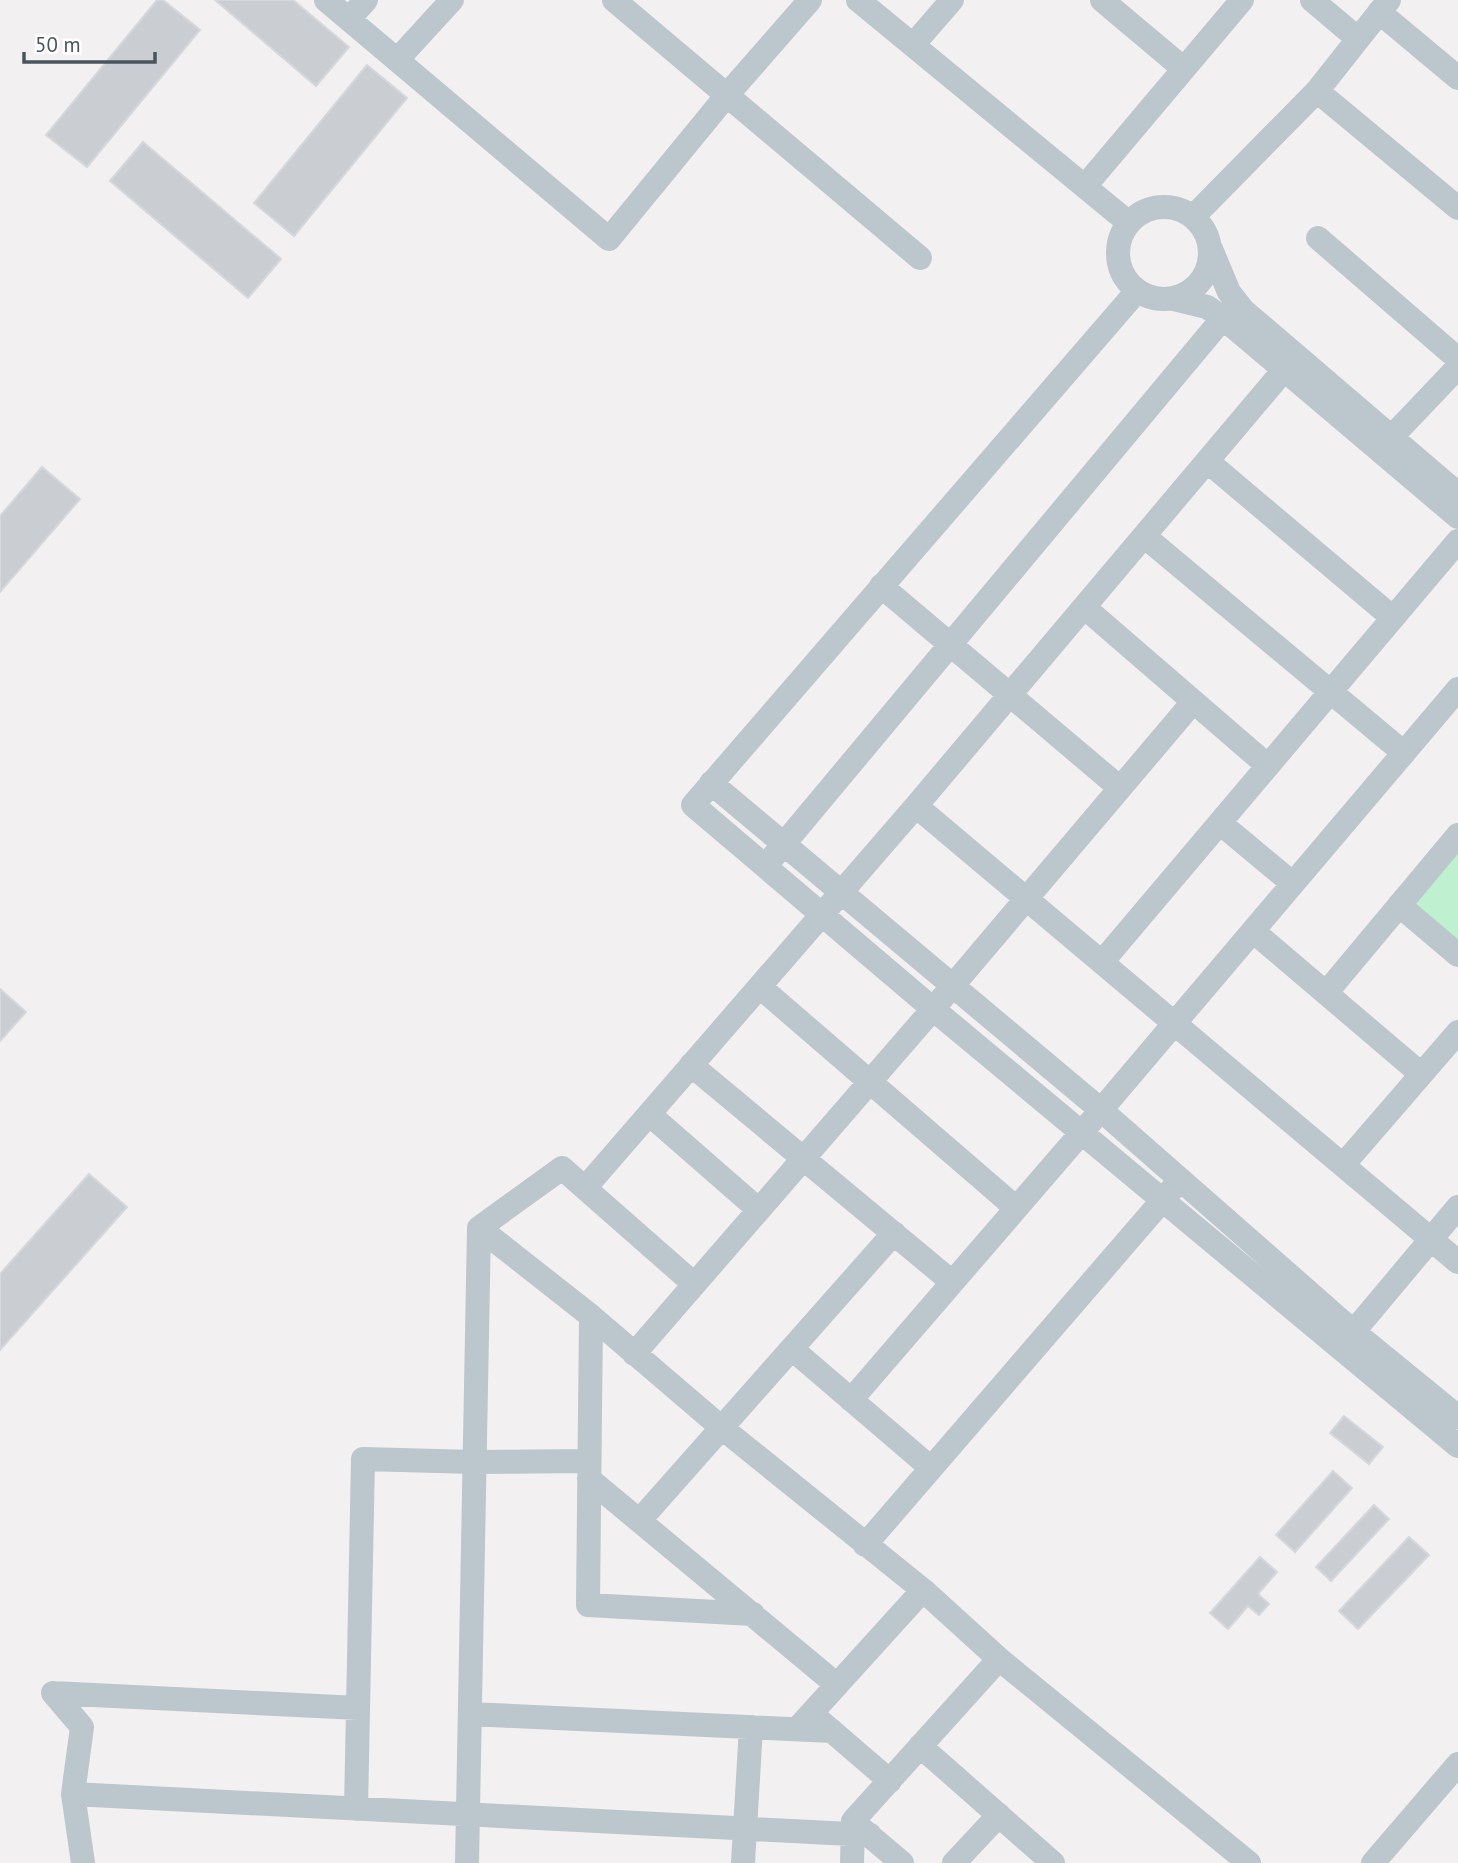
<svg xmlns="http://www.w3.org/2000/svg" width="1458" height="1863" font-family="'PT Sans',sans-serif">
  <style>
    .green { fill: #bff0cf }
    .building { fill: #caced3; stroke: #d4d7dc; stroke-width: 2 }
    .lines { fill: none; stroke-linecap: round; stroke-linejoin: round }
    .minor { stroke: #bcc6cd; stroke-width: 24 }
  </style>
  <rect width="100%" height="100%" fill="#f3f0f1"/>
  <path class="green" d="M1458,851v91l-45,-39z"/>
  <path class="building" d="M157,0h6l37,30 -113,137 -41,-32z
    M215,0h78l56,47 -33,39z
    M367,65l40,33 -113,138 -40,-33z
    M143,142l138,117 -33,39 -138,-117z
    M42,467l38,32 -80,93v-76z
    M0,989l26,23 -26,29z
    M89,1174l38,33 -127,143v-76z
    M1344,1416l39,31 -14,17 -39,-31z
    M1333,1471l19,17 -57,64 -19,-17z
    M1374,1505l15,14 -58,62 -15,-14z
    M1409,1537l20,18 -71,74 -19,-18z
    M1260,1557l17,15 -19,22 11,10 -10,11 -11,-9 -20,23 -18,-16z"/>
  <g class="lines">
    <path class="minor" d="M326,0l283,239 118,-144 83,-95
      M614,0l306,258
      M858,0l271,223
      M1102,0l82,69
      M1312,0l45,38
      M1379,12l79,66
      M349,19l17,-19
      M913,45l39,-45
      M397,60l55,-60
      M1317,91l141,117
      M1086,185l156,-185
      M1118 253a46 46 0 1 1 92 0a46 46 0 1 1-92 0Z
      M1193,217l124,-126 72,-91
      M1318,238l140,121
      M1211,249l18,43 14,18 215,184
      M1137,291l-444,514 240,204 525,437
      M1174,299l33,8 16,11 235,199
      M1382,447l76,-80
      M1207,461l186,157
      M1144,536l260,217
      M881,586l239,202
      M1084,607l184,159
      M711,783l390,327 253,222 104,85
      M916,806l542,456
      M1220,823l72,60
      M773,857l450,-539
      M1399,905l59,50
      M1253,931l168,143
      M1102,962l356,-421
      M760,987l256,221
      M1326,993l132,-158
      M691,1065l261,217
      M649,1114l110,96
      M1343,1165l115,-133
      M585,1188l331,-382 368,-436
      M479,1228l112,88 131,112 201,162 76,69 250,204
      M479,1228l83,-60 132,116
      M591,1316l-3,289 165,9
      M1344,1343l114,-136
      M792,1349l139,119
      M634,1354l299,-345 260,-307
      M851,1400l250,-290 357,-421
      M589,1479l248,206
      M640,1520l254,-287
      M865,1545l308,-357
      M53,1693l305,15
      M53,1693l29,34 -9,67 10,69
      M470,1714l362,17
      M819,1720l71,61
      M797,1729l126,-139
      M920,1746l133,117
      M73,1794l797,41
      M356,1809l7,-350 111,3 115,-1
      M857,1825l45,38
      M467,1863l12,-635
      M743,1863l8,-136
      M852,1863l1,-42 146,-162
      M954,1863l45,-48
      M1373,1863l85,-99"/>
  </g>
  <path d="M24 52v10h131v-10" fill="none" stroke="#48555e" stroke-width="3.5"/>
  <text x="35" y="52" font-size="21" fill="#48555e" stroke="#ffffff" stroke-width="5" paint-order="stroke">50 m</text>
</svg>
